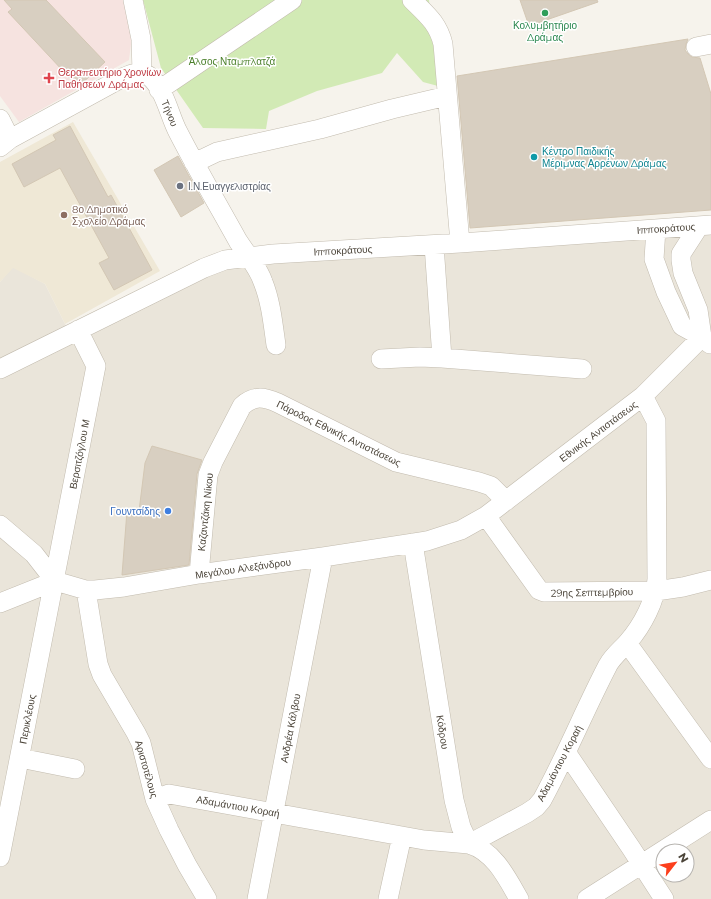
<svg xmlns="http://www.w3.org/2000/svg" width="711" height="899" font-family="Montserrat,sans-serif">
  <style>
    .residential { fill: #eae5da; fill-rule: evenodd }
    .education { fill: #efe8d6 }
    .medical { fill: #f6e3e0 }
    .green { fill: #d2eab5 }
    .building { fill: #d8cfc1; stroke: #d3c7b4 }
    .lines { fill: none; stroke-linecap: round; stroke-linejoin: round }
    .minor-casing { stroke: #c2bbae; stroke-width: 20 }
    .minor { stroke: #fff; stroke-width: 19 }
    .leisure-dot { fill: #2e9e5b; stroke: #fff; stroke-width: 1.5 }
    .health-dot { fill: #e0444e; stroke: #fff; stroke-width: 1.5 }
    .culture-dot { fill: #0f9aa8; stroke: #fff; stroke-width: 1.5 }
    .worship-dot { fill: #6b7280; stroke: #fff; stroke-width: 1.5 }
    .education-dot { fill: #8d6e63; stroke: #fff; stroke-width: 1.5 }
    .shop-dot { fill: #3f7fe0; stroke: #fff; stroke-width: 1.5 }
    .labels { text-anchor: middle; stroke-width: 3; stroke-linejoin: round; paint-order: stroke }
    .leisure-label { font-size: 10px; fill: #27864d; stroke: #fff }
    .park-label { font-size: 10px; fill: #4a7f2a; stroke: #fff }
    .health-label { font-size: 10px; fill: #be3a42; stroke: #fff; text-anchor: start }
    .street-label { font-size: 10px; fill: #4b4439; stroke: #fff }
    .culture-label { font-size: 10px; fill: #0d838f; stroke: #fff; text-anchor: start }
    .worship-label { font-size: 10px; fill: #5b616d; stroke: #fff; text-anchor: start }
    .education-label { font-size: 10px; fill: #785e54; stroke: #fff; text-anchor: start }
    .shop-label { font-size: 10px; fill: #366cbe; stroke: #fff; text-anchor: end }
  </style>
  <rect width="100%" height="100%" fill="#f6f3ec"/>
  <path class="residential" d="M711,228v671h-711v-617l13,-15 32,17 27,54 147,-73zM663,851h24v24h-24z"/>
  <path class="education" d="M73,122l87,149 -95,53 -20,-40 -32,-16 -13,14v-120z"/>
  <path class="medical" d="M0,0h126l4,18 1,26 -2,16 -110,62 -19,-26z"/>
  <path class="green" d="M143,0h286l9,86 -15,-4 -26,-29 -15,20 -65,18 -48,20 -3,18 -63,-1 -42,-60z"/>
  <path class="building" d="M4,0h42l59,62 -27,25 -70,-75 4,-3z
    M520,0h77l1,2 -69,24z
    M688,39l-2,5 -1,6 3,4 4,3 8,1 11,36v116l-241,18 -13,-152z
    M70,126l38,71 3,-2 41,75 -38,20 -15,-27 10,-5 -49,-90 -36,19 -12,-23 44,-24 -3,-5z
    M178,156l26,47 -23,14 -27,-47z
    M152,446l50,14 -5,14 -8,91 -67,10 5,-64h12l6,-48z"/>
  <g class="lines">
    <g class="minor-casing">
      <path id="minor" d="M133,0l8,39 1,34
        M412,0c14,14 26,23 31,44l17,199
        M696,47l15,-3
        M159,90l133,-90
        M0,119l10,20
        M0,147l10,-8 110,-60c9,-4 19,-10 29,-3 16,13 20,39 29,56 19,37 40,73 60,109 9,14 20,26 25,41 8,20 10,42 13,63
        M194,163l23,-11 103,-23 72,-20 55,-13
        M699,226l-18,28v6l2,13 15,37 4,27
        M656,229l-2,30 12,33 16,34 20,11 8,7
        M434,245l8,113
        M381,359l39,-2 22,1 140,11
        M0,369l204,-101 21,-8 48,-6 187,-11 251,-18
        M486,516l53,74 5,2 112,-1 27,-4 28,-7
        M0,525l34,29 21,27
        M413,543l41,257 7,27 8,17c25,7 38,34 50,55
        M199,574l9,-99 5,-13 29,-56c12,-11 22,-9 36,-3l118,59 83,20 12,4 15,15
        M86,590l12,74 4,11 34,58 5,10 14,56 14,31 18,35 20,34
        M0,603l55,-22 31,9h9l29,-3 75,-13 124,-17 104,-16 34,-11 25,-14 157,-120 59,-59
        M627,643l84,116
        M566,752l65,96 33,51
        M20,758l55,11
        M155,799l14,-5 255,46 45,4 58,-31 9,-6 6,-7c24,-44 43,-91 66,-135 5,-9 14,-16 20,-23 14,-16 28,-42 29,-63l-1,-158 -13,-25
        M0,857l96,-491 -18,-36
        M257,899l66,-342
        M388,899l14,-63
        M587,899l124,-79"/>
    </g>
    <use href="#minor" class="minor"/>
  </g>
  <circle class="leisure-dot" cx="545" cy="13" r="4"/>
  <path class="health-dot" d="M47 72h4v4h4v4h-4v4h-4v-4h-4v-4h4z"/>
  <circle class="culture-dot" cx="534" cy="157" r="4"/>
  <circle class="worship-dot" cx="180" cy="186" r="4"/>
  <circle class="education-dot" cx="64" cy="215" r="4"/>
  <circle class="shop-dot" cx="168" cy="511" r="4"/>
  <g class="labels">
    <g class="leisure-label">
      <text x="545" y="29">Κολυμβητήριο<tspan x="545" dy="12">Δράμας</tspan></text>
    </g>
    <g class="park-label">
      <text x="232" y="65">Άλσος Νταμπλατζά</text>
    </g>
    <g class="health-label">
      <text x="58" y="76">Θεραπευτήριο Χρονίων<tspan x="58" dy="12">Παθήσεων Δράμας</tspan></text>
    </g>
    <g class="street-label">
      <text transform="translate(170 113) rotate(67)" y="4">Τήνου</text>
      <text transform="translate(666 228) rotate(-4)" y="4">Ιπποκράτους</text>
      <text transform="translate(343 250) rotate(-3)" y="4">Ιπποκράτους</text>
      <text transform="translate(598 431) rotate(-37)" y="4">Εθνικής Αντιστάσεως</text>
      <text transform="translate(339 433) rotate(26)" y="4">Πάροδος Εθνικής Αντιστάσεως</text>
      <text transform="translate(79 454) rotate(-79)" y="4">Βερσιτζόγλου Μ</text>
      <text transform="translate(205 512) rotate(-84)" y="4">Καζαντζάκη Νίκου</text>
      <text transform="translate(243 568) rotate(-8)" y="4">Μεγάλου Αλεξάνδρου</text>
      <text transform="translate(592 592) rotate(-1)" y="4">29ης Σεπτεμβρίου</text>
      <text transform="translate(27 719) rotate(-79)" y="4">Περικλέους</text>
      <text transform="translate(290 728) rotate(-79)" y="4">Ανδρέα Κάλβου</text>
      <text transform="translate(443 732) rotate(81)" y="4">Κόδρου</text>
      <text transform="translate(559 763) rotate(-62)" y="4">Αδαμάντιου Κοραή</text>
      <text transform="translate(147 769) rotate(74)" y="4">Αριστοτέλους</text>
      <text transform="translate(238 806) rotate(10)" y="4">Αδαμάντιου Κοραή</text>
    </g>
    <g class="culture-label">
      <text x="542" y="155">Κέντρο Παιδικής<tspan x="542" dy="12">Μέριμνας Αρρένων Δράμας</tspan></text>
    </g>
    <g class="worship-label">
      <text x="188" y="190">Ι.Ν.Ευαγγελιστρίας</text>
    </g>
    <g class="education-label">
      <text x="72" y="213">8ο Δημοτικό<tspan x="72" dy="12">Σχολείο Δράμας</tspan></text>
    </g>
    <g class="shop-label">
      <text x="160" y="515">Γουντσίδης</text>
    </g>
  </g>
  <g transform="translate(675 863) rotate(59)"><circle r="19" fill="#ffffff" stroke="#b7b4b0"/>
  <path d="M0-3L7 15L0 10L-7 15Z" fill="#fc3f1d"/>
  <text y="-6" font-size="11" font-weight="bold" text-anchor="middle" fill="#4b4439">N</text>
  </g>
</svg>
